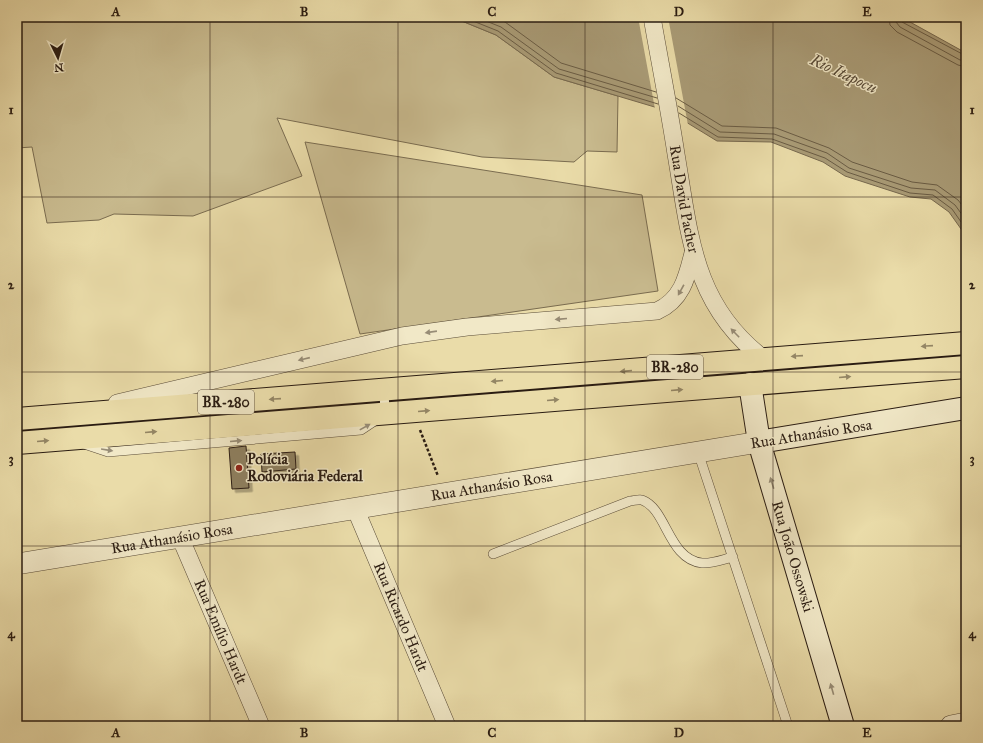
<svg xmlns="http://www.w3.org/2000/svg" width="983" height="743" font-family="'IM FELL Great Primer',serif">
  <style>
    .green { fill: #c9bb8f; stroke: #7a6c50 }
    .water { fill: #a99b76; stroke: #76684e }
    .pier { fill: #eadca9 }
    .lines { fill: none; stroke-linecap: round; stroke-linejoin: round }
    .shore { stroke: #6a5c44; stroke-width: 1 }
    .building { fill: #8e8061; stroke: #2a1c12; filter: url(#shadow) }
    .service-casing { stroke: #5a4c38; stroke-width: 10 }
    .minor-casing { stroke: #5a4c38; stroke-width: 18 }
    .tertiary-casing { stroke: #5a4c38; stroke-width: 22 }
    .secondary-casing { stroke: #2a1c12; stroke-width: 24 }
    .trunk-casing { stroke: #2a1c12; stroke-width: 24 }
    .path { stroke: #2a1c12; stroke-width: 2.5; stroke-dasharray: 3 2; stroke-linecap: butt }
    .service { stroke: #f1e8c7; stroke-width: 9 }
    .minor { stroke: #f1e8c7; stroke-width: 17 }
    .tertiary { stroke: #f1e8c7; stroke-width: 21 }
    .secondary { stroke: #f1e8c7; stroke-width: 22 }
    .trunk { stroke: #eadca9; stroke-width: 22 }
    .oneway { fill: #978c76 }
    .oneway2 { fill: #948665 }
    .grid { fill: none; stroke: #2a1c12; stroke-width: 1; stroke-opacity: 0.55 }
    .poi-dot { fill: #8f2418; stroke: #f1e8c7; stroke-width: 1.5 }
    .labels { text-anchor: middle; stroke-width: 3; stroke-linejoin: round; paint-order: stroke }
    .shield { fill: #f1e8c7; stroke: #665948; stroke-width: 1 }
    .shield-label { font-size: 14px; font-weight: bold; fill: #2a1c12 }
    .street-label { font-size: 15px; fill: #2a1c12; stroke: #f1e8c7 }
    .poi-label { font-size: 15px; font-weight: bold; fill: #2a1c12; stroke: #f1e8c7; text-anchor: start }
    .water-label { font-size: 16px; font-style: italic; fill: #564835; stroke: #f1e8c7 }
    .neatline { fill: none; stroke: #2a1c12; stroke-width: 1.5 }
    .grid-label { font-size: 13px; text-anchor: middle; font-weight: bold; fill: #2a1c12 }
  </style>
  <defs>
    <filter id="shadow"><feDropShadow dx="3.5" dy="3.5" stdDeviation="0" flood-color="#0004"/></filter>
  </defs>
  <rect width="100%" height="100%" fill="#eadca9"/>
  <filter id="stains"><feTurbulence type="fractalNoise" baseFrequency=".005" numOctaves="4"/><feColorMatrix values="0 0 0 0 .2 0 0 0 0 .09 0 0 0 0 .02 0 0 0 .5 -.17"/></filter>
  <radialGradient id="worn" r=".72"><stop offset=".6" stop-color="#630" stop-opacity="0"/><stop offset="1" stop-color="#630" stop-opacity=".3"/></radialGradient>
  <path class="green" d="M17,17h435l44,18 58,42 64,19 -1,56 -30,-1 -13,11 -92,-5 -205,-39 25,58 -109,40 -79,-2 -15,6 -52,3 -15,-76 -15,1z
    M305,142l337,53 16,96 -298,43z"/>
  <path class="water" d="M452,17h449l65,36v183l-17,-24 -18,-13 -21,-2 -65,-21 -22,-14 -52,-20 -54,-1 -49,-30 -114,-34 -58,-42z"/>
  <path class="pier" d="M638,17h30l20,108 -20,-12 -13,-4z"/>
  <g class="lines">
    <path class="shore" d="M463,17l35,14 58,42 102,31
      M476,17l25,10 58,42 98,29
      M492,17l13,5 56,41 95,29
      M889,17l1,8 7,7 61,33 8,2
      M895,17l1,5 4,5 60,33 6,1
      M900,17l2,5 64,34
      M676,98l46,28 54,2 53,20 23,14 60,20 25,3 21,15 8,10
      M678,106l42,26 54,2 53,19 22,15 62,20 24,2 20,15 11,15
      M679,113l39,24 54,2 53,19 22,14 63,21 23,2 19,14 14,20"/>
  </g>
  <path class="building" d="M246,446l3,42 -17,1 -3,-41z
    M295,452l1,17 -34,3 -1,-18z"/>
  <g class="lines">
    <g class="service-casing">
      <path id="service" d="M84,444l24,8 253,-22 24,-16 -1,-24
        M698,452l90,274
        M493,554l137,-53c3,0 9,-2 12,-1 25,9 26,59 60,63 10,1 22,-4 31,-6"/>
    </g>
    <g class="minor-casing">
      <g id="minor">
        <path id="s1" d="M652,17c8,46 17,91 24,137 14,82 17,151 88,205"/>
        <path d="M117,403l285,-67 65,-9 190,-16c25,-11 30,-34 36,-58"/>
        <path id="s2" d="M355,508l92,218"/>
        <path id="s3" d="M180,537l81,189"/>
      </g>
    </g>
    <g class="tertiary-casing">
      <g id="tertiary">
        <path id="s4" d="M17,564l742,-122"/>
        <path d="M951,726l15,-3"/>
      </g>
    </g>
    <g class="secondary-casing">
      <g id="secondary">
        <path id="s5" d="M750,384l9,58 84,284"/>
        <path d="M759,442l207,-34"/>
      </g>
    </g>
    <g class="trunk-casing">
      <path id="trunk" d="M17,419l949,-76
        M17,443l949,-76"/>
    </g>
    <path class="path" d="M420,430l18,46"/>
    <use href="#service" class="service"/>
    <use href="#minor" class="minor"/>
    <use href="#tertiary" class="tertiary"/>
    <use href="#secondary" class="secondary"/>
    <use href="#trunk" class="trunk"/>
  </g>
  <defs><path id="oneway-solid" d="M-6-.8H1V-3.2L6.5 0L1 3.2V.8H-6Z"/></defs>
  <g class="oneway">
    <use href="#oneway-solid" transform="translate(681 290) rotate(119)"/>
    <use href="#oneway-solid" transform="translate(561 319) rotate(175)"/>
    <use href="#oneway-solid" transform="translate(431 332) rotate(172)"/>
    <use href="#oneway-solid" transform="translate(735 333) rotate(-134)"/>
    <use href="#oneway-solid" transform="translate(304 359) rotate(167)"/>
    <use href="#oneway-solid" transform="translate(365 427) rotate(-29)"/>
    <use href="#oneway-solid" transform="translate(236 441) rotate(-5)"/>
    <use href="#oneway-solid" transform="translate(107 450) rotate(9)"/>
    <use href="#oneway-solid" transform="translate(772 483) rotate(-107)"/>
    <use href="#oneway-solid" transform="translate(832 689) rotate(-106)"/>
  </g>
  <g class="oneway2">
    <use href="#oneway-solid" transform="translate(927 346) rotate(176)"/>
    <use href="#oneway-solid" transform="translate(797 356) rotate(176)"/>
    <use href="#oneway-solid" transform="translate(626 371) rotate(175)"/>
    <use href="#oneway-solid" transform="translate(845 377) rotate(-5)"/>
    <use href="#oneway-solid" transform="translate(497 381) rotate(175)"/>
    <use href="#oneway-solid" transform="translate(677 390) rotate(-5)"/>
    <use href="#oneway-solid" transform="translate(275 399) rotate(176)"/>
    <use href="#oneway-solid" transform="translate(553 400) rotate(-5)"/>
    <use href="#oneway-solid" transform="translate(424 411) rotate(-5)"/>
    <use href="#oneway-solid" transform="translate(151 432) rotate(-5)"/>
    <use href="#oneway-solid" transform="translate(43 441) rotate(-5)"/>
  </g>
  <path class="grid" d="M210,17v709M398,17v709M585,17v709M773,17v709M17,197h949M17,372h949M17,546h949"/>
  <circle class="poi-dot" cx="239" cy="468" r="4"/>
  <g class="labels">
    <g class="shield">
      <rect x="647" y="355" width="56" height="24" rx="3"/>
      <rect x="198" y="390" width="56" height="24" rx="3"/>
    </g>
    <g class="shield-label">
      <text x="675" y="372">BR-280</text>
      <text x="226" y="407">BR-280</text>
    </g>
    <g class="street-label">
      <text dy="5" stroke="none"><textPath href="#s1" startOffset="185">Rua David Pacher</textPath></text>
      <text transform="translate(811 434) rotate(-9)" y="5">Rua Athanásio Rosa</text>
      <text dy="5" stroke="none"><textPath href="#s4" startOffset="481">Rua Athanásio Rosa</textPath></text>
      <text dy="5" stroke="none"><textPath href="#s4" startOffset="157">Rua Athanásio Rosa</textPath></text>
      <text dy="5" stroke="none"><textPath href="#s5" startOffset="178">Rua João Ossowski</textPath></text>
      <text dy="5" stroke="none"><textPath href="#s2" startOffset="118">Rua Ricardo Hardt</textPath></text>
      <text dy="5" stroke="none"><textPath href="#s3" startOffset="103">Rua Emílio Hardt</textPath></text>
    </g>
    <g class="poi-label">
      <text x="247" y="464">Polícia<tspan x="247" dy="17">Rodoviária Federal</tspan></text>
    </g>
    <g class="water-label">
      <text transform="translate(844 73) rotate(25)" y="6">Rio Itapocu</text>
    </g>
  </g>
  <rect width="983" height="743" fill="none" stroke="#eadca9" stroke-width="44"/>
  <g transform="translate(58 58) rotate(175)" stroke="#f1e8c7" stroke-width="3" paint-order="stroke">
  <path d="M0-3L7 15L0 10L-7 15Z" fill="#2a1c12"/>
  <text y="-6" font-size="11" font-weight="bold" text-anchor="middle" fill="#2a1c12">N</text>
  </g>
  <rect x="22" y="22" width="939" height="699" class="neatline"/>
  <g class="grid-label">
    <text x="116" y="16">A</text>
    <text x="304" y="16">B</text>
    <text x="492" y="16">C</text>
    <text x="679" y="16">D</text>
    <text x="867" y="16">E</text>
    <text x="11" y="114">1</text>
    <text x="972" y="114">1</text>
    <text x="11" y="289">2</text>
    <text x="972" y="289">2</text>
    <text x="11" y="463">3</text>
    <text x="972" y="463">3</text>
    <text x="11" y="638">4</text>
    <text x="972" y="638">4</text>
    <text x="116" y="737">A</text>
    <text x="304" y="737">B</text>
    <text x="492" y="737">C</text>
    <text x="679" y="737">D</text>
    <text x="867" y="737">E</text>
  </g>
  <rect width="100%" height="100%" filter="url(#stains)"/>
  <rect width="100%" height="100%" fill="url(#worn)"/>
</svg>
